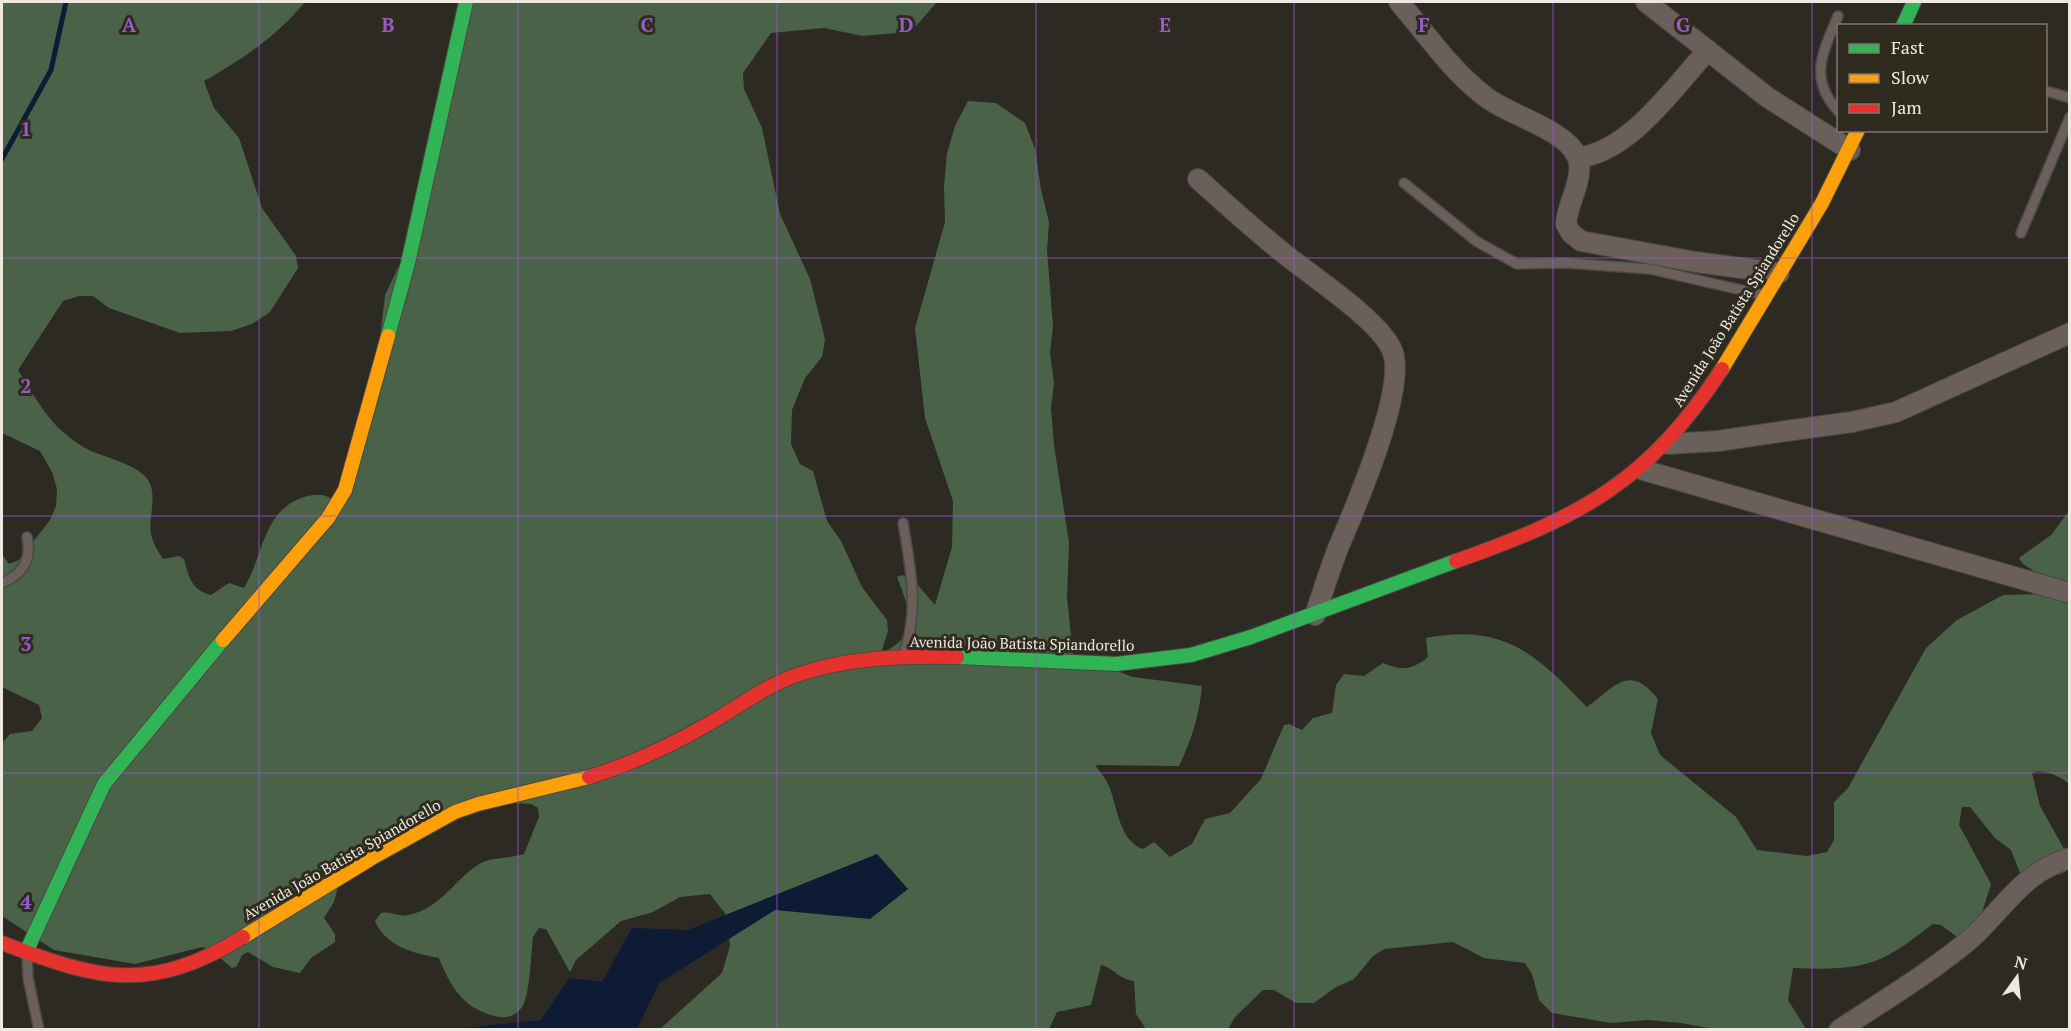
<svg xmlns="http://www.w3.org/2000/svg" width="2071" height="1031" font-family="'PT Serif',serif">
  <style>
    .forest { fill: #4a6348 }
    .water { fill: #0d1b34 }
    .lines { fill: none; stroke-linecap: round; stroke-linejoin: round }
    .stream { stroke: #0d1b34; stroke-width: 5 }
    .lane-casing { stroke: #4a4842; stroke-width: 12 }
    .street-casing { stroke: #4a4842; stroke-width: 22 }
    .fast-casing { stroke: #4a4842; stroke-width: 16 }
    .slow-casing { stroke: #4a4842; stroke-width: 16 }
    .jam-casing { stroke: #4a4842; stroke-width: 16 }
    .lane { stroke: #6a5f5b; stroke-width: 9 }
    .street { stroke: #6a5f5b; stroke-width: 20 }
    .fast { stroke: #30b455; stroke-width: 14 }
    .slow { stroke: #ff9f0a; stroke-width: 14 }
    .jam { stroke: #e5322d; stroke-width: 14 }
    .grid { fill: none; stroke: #985bc8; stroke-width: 1.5; stroke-opacity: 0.55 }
    .labels { text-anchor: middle; stroke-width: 6; stroke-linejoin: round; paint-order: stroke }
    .street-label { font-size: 15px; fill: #ede9e1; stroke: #302b1f }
    .grid-label { font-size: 20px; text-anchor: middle; font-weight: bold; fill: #985bc8; stroke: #302b1f; stroke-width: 6; stroke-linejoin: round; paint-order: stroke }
  </style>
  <rect width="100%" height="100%" fill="#2c2a23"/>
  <path class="forest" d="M2,2h303c-28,34 -62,57 -101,79l10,27 25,30 23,70 34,48 2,12 -28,44 -18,12 -21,7 -51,2 -71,-25 -16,-12h-14l-16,5 -45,69c21,33 33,59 69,79 15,8 51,15 61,31 10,15 0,37 3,54 2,10 7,17 12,25l16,-3 5,3c5,18 7,31 27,36l18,-12 15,5c20,-33 18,-77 60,-91 15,-4 23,-3 35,7l38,-140 8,-69 43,-91 30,-202h479l-21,24 -20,7 -33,3 -39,-8 -53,5 -28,40 1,16 18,39 18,86 30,65 15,60 -3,18 -17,21 -13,32 -1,34 9,20 13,7 14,50 14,20 21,46 25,33 1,11 -7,22c40,-16 28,-45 16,-76l5,-2 14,8 19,22 17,-58 1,-46 -28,-83 -10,-90 30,-106 -1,-36 3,-33 8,-27 13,-25 28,2 29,20 10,26 6,41 8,32 -2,28 6,76 -3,27 4,29 -3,27 3,36 15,98 -2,55 6,57 60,22 69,9c-3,30 -10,53 -23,80l-84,-1c5,7 11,14 14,21 8,19 10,55 34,63l11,-7 16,15 22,-13 13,-25 25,-6 31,-34 23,-54 5,-1 13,6 11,-12 19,-5 4,-28 8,-11 20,2 19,-13c19,8 29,7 45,-6l-2,-19c78,-15 110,16 161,69 30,-22 42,-43 71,-8l-7,34 9,22 76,62 21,33 50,6 20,-4 7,-12v-38l14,-14 78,-140 31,-28 46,-25 43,-1 14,-6 -37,-24 -4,-6 32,-23 18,-24v272c-11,-7 -25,-15 -37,-10l8,33 28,50 -2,15c-16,9 -29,7 -46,2l-9,-23 -16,-12 -25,-31h-8l-3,18 32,59 -12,38 -19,17 -19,-14 -8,-1c-14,10 -28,22 -43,30 -29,17 -65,15 -97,14l-5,32 18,29h-92l-33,-6 -33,-3 -37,3 -59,-10 -13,-13 -7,-26 -7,-11 -41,-5 -31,-16 -69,7 -11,7 -19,23 -18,8 -22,16h-18l-22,-13h-11l-28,27 -7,12h-82l-10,-15 -2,-33c-16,-2 -20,-13 -33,-16l-10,40 -34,7 -8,17 -390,1 63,-57 8,-27 -3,-30 -17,-22 -30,3 -27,15 -32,9 -45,39 -6,12 -24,-43 -7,-1 -6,9c-2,16 -3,59 -11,70 -7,10 -17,12 -28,9 -31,-8 -44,-30 -55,-58 -25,-5 -53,-11 -64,-37l6,-8c10,-2 18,4 27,2 34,-6 48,-39 75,-53 8,-4 29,-4 41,-8l15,-37 -1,-9 -7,-4 -57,-3 -134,78 -6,23 -10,16 11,16v8l-24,16 -11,15 -27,-6 -25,-15 -6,3 -5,11 -5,2 -21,-18 -9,-3 -67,17 -81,-14 -52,-34v-173l8,-9 22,-3 10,-13 -3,-13 -37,-18v-133l7,10 10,-4 31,-40 6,-14 1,-17 -5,-17 -12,-21 -38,-18z"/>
  <path class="water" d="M877,854l31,35 -38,30 -95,-9 -116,73 -22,46h-183l87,-9 28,-42 33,4 30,-54 56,2z"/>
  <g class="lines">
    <path class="stream" d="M2,159l49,-89 15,-68"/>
    <g class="lane-casing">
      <path id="lane" d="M1838,16c-15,36 -30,62 0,95
        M2046,91l24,7
        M1404,183l72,58 41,23 49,-1 84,6 113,26
        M2021,233l49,-116
        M903,523c8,46 16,87 1,131
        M2,583c21,-9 30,-24 25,-46
        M27,955l1,23 11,52"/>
    </g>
    <g class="street-casing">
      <path id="street" d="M1399,2c26,30 51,67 83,92 24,21 82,34 95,62 9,20 -10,47 -11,68l5,9 10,8 115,21 83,11
        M1646,2l121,95 83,53
        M1578,158c53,-7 96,-71 130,-108
        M1198,179c27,24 54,49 83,72 27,23 98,68 111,99 16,37 -37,158 -53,196 -9,22 -16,46 -24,69
        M1668,444l50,-3 68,-10 66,-9 44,-10 174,-79
        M1643,470l427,123
        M1839,1030c44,-29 89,-56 129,-89 36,-31 52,-68 102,-83"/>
    </g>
    <g class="fast-casing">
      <path id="fast" d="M1903,26l11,-24
        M388,336l20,-73 58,-261
        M957,657l159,7 75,-9 60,-18 205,-76
        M26,952l78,-168 119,-144"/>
    </g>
    <g class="slow-casing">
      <path id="slow" d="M1722,369l100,-166 36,-73
        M223,640l105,-122 17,-28 43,-154
        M243,937l129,-79 83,-46 23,-8 111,-27"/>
    </g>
    <g class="jam-casing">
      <path id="jam" d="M1456,561c125,-44 192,-79 266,-192
        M589,777c42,-13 83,-32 121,-54 28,-16 54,-36 84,-47 52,-19 109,-20 163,-19
        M2,943c98,37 147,51 241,-6"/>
    </g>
    <use href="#lane" class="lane"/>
    <use href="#street" class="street"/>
    <use href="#fast" class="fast"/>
    <use href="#slow" class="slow"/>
    <use href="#jam" class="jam"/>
  </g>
  <path class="grid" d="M259,2v1028M518,2v1028M777,2v1028M1036,2v1028M1294,2v1028M1553,2v1028M1812,2v1028M2,258h2068M2,516h2068M2,773h2068"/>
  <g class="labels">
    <g class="street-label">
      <text transform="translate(1736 310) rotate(-58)" y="5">Avenida João Batista Spiandorello</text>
      <text transform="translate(1022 644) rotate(1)" y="5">Avenida João Batista Spiandorello</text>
      <text transform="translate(342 860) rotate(-30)" y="5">Avenida João Batista Spiandorello</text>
    </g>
  </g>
  <g class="grid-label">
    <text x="129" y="32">A</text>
    <text x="388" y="32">B</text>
    <text x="647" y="32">C</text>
    <text x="906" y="32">D</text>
    <text x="1165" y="32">E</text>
    <text x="1424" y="32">F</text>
    <text x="1683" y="32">G</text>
    <text x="26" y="136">1</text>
    <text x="26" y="393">2</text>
    <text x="26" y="651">3</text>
    <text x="26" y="909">4</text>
  </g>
  <rect width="2071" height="1031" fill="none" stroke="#ede9e1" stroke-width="6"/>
  <rect x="1837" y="24" width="210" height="108" fill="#302b1f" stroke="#7c776d" stroke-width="1.5"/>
  <rect x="1849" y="44" width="30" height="9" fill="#30b455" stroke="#7c776d" stroke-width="1.5"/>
  <text x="1891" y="54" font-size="18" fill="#ede9e1">Fast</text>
  <rect x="1849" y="74" width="30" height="9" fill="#ff9f0a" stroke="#7c776d" stroke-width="1.5"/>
  <text x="1891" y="84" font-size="18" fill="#ede9e1">Slow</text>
  <rect x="1849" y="104" width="30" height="9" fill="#e5322d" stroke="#7c776d" stroke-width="1.5"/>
  <text x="1891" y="114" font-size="18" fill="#ede9e1">Jam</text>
  <g transform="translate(2017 977) rotate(15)" stroke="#302b1f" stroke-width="4.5" paint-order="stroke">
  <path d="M0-4.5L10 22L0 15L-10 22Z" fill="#ede9e1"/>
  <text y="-9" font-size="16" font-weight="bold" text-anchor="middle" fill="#ede9e1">N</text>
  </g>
</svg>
